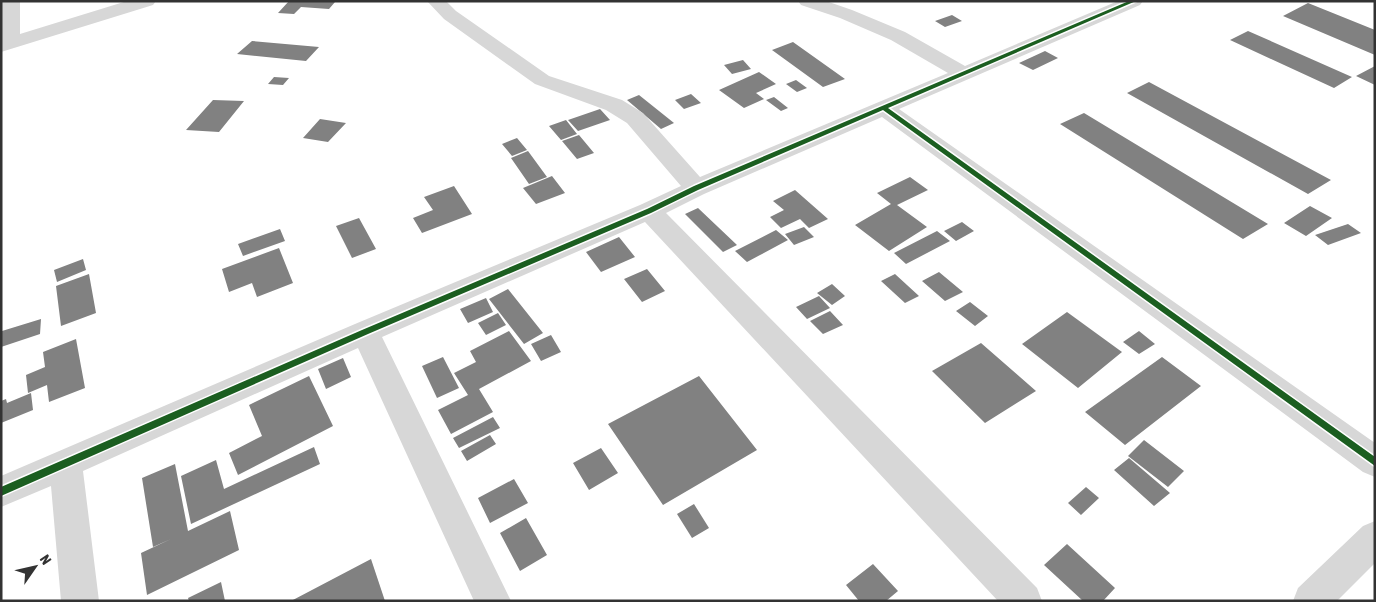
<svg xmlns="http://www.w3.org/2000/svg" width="1376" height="602" font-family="'Asap Condensed',sans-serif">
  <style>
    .building { fill: #818181 }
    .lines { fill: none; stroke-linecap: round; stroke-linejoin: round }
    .minor { fill: #d7d7d7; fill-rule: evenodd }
    .cycleway-casing { stroke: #fff; stroke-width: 3 }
    .cycleway { fill: #1b5e20; fill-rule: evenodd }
  </style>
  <rect width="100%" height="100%" fill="#fff"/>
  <path class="building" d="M289,1h39l7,1 -6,7 -28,-2 -7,7 -16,-1z
    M1308,3l67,27v25l-92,-39z
    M952,15l10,6 -17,6 -10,-6z
    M1248,31l104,46 -18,11 -104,-48z
    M252,41l67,6 -13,14 -69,-7z
    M793,42l52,37 -22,8 -51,-37z
    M1045,51l13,7 -25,12 -14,-7z
    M743,60l8,9 -19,5 -8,-9z
    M1375,66v19l-19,-9z
    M759,72l17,12 -20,9 8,6 -20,9 -25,-18z
    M274,77l15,1 -6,7 -15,-1z
    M796,80l11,8 -10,4 -11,-8z
    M1149,82l182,98 -23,14 -181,-101z
    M691,94l10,9 -17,6 -9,-9z
    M639,95l35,28 -13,6 -34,-29z
    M774,97l14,11 -7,3 -15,-11z
    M213,100l31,1 -25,31 -33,-2z
    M600,109l10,11 -32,11 -10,-11z
    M1084,113l184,111 -25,15 -183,-115z
    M320,119l26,4 -18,19 -25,-4z
    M566,120l11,14 -16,6 -12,-14z
    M579,135l15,18 -17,6 -15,-18z
    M517,138l10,12 -15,6 -10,-12z
    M528,151l19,26 -18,7 -18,-26z
    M552,176l13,17 -29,11 -13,-16z
    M910,177l18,13 -31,15 30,22 -38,24 -34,-26 36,-21 -14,-11z
    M454,186l18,28 -50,19 -9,-15 20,-8 -9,-13z
    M795,190l33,29 -19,9 -9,-9 -19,9 -11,-11 14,-7 -11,-9z
    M1310,206l22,12 -26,18 -22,-13z
    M698,208l39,37 -14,7 -38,-38z
    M359,218l17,31 -24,9 -16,-32z
    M962,222l12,9 -18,10 -12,-10z
    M1348,224l13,9 -33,12 -13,-10z
    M804,227l10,10 -20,8 -9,-11z
    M280,229l5,12 -42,15 -5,-12z
    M776,230l12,10 -41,22 -12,-11z
    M937,231l13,10 -44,23 -12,-11z
    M619,237l16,20 -34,15 -15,-20z
    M279,248l14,35 -36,14 -5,-14 -23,9 -7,-23z
    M83,259l3,11 -29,12 -3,-12z
    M647,269l18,22 -23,11 -18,-23z
    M939,272l24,20 -18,9 -23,-20z
    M89,274l7,39 -35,13 -5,-40z
    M895,274l24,22 -14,7 -24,-22z
    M832,284l13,12 -13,9 -15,-12z
    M508,289l35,44 -19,11 -35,-45z
    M819,296l11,12 -23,11 -11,-12z
    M486,298l7,14 -25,11 -8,-14z
    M970,302l18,14 -13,10 -19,-15z
    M830,311l13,14 -20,9 -13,-13z
    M1067,312l55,40 -44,36 -56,-44z
    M498,313l8,12 -20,10 -8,-12z
    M41,319l-1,15 -39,13 1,-16z
    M509,331l22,30 -52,28 14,23 -42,22 -13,-24 30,-15 -14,-22 22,-11 -6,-11z
    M1139,331l16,13 -16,10 -16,-12z
    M551,335l10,17 -20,9 -10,-17z
    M76,339l9,49 -36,14 -2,-17 -19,8 -2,-18 19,-8 -2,-15z
    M981,343l55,48 -51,32 -53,-52z
    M443,357l16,31 -22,10 -15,-32z
    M1162,357l39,29 -76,59 -40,-33z
    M343,358l8,19 -25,12 -8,-20z
    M309,376l24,50 -95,49 -9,-22 33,-17 -13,-31z
    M699,376l58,74 -94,55 -55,-81z
    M31,393l2,17 -32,13v-22l5,-2 1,4z
    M493,417l7,11 -41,20 -6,-10z
    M490,435l6,9 -29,17 -6,-10z
    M1144,440l40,31 -16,16 -40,-31z
    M314,447l6,17 -129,60 -10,-48 35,-16 8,29z
    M601,448l17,25 -29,17 -16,-27z
    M1129,458l41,35 -16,13 -40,-36z
    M175,464l13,67 42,-20 9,39 -92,45 -6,-42 30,-14 -18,8 -11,-69z
    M514,479l14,24 -38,20 -12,-25z
    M1086,487l13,11 -18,17 -13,-12z
    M694,504l15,24 -17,10 -15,-24z
    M526,518l21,37 -27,16 -20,-38z
    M1067,544l48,44 -12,13h-20l-39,-36z
    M371,559l14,42h-94z
    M873,564l25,27 -12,10h-27l-13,-16z
    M221,582l4,19h-36l-1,-3z"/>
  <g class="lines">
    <path class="minor" d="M2,1h18v33l107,-33h29l-3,4 -152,47z
      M427,1h19l10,10 93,65 73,24 21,13 57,64 248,-104 -57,-33 -51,-22 -39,-13 -3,-4h28l26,9 53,22 60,34 153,-65h25l-3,4 -241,104 476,334v34l-12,-5 -481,-355 -178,77 -38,19 371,375 5,13h-44l-353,-379 -263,115 129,264h-37l-116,-253 -275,123 16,130h-38l-10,-115 -50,21v-31l354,-152 285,-119 41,-19 -54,-63 -21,-13 -71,-26 -91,-65z
      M1375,521v42l-38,38h-44l5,-13 65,-62z"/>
    <g class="cycleway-casing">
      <path id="cycleway" d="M1129,1h7l-248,107 487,349v9l-492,-356 -185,80 -47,23 -283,121 -367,162v-9l361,-157 285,-121 47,-23z"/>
    </g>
    <use href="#cycleway" class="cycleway"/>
  </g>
  <rect width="1376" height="602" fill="none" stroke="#333333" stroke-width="5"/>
  <g transform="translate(35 567) rotate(56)" stroke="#ffffff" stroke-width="4" paint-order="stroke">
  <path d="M0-4L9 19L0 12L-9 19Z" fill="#333333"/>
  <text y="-8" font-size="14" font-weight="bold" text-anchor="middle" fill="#333333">N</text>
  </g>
</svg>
